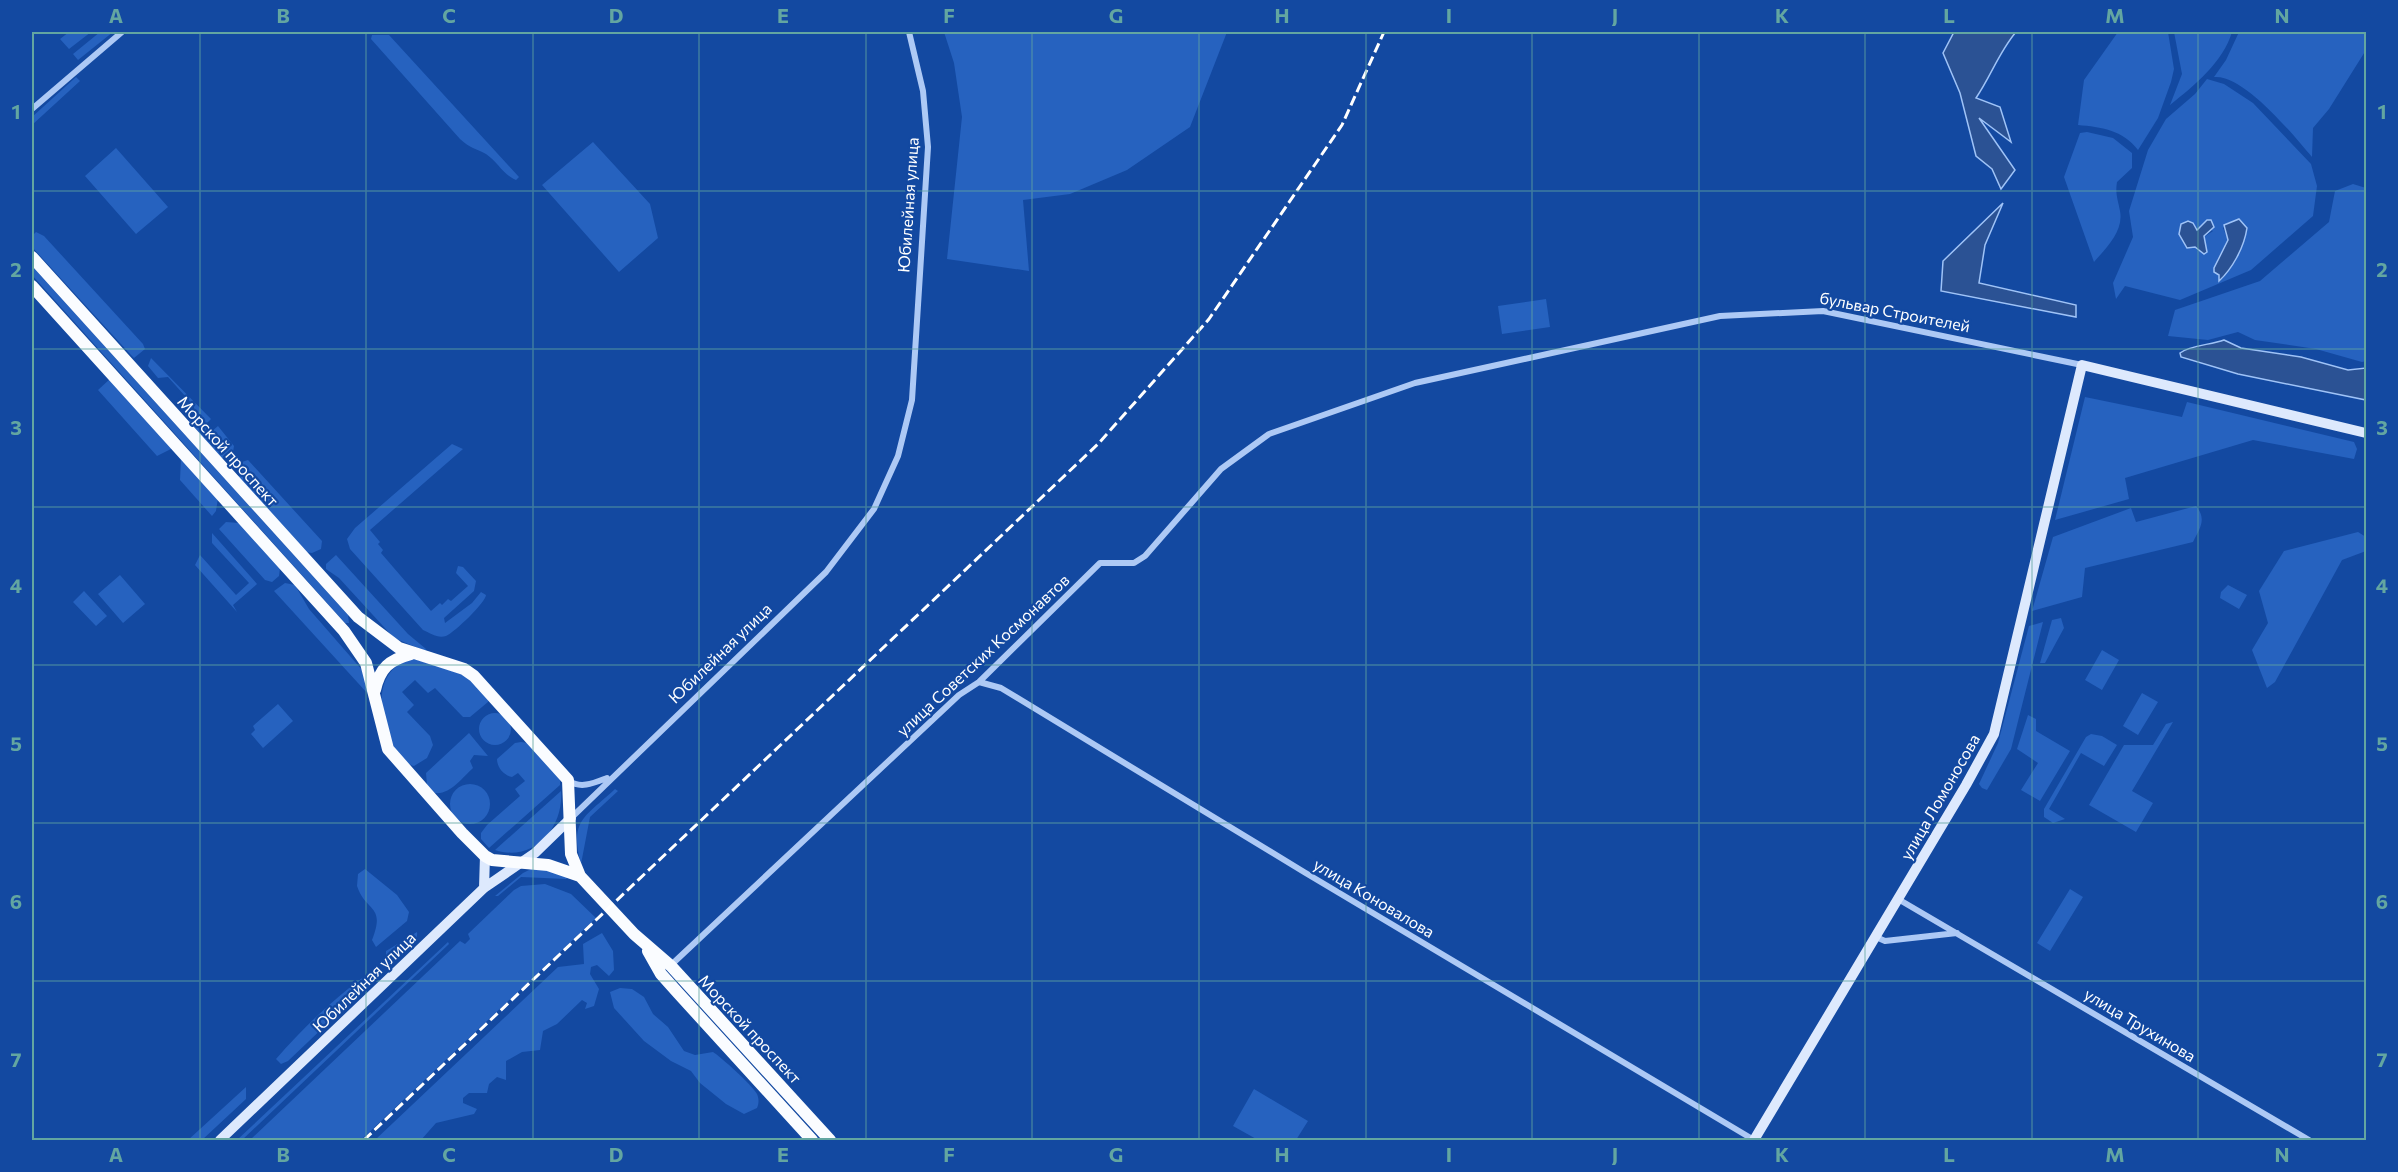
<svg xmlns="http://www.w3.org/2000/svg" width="2398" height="1172" font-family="Commissioner,sans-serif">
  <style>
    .green { fill: #2662bf; fill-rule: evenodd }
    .water { fill: #2b5294; stroke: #9fc3f7; stroke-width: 1.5 }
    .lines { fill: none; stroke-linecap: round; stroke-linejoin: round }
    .street { stroke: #adc9f5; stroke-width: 6 }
    .secondary { stroke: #dde9fd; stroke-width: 10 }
    .primary { stroke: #fafcff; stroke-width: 12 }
    .rail { stroke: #fff; stroke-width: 3; stroke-dasharray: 10 4.5; stroke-linecap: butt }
    .grid { fill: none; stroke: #63a6a1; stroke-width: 1.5; stroke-opacity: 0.55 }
    .labels { text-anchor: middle; stroke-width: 4.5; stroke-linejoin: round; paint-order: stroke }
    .street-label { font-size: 16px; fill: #fff; stroke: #1349a1 }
    .neatline { fill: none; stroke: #63a6a1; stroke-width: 2 }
    .grid-label { font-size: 20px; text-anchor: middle; font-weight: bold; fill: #63a6a1 }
  </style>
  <rect width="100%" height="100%" fill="#1349a1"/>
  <path class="green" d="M69,32h22l-22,17 -9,-10z
    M100,32h13l-35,28 -5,-6z
    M944,32h283l-37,95 -63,43 -57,24 -47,6 6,71 -82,-12 15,-142 -8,-54z
    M2118,32h50l6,37 -3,13 -13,36 -20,32c-15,-20 -37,-23 -60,-25l6,-45z
    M2174,32h58c-9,30 -37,53 -62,73l12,-31z
    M2239,32h127v18l-37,59 -16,19 -1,29c-19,-22 -68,-83 -98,-80l12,-17z
    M372,35h17l130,142 -3,3c-13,-5 -18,-18 -30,-26 -11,-6 -15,-5 -26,-15l-89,-100z
    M76,77l4,4 -48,44v-8z
    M2207,79l17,5 29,19 58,61 6,22 -4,30 -62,54 -71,30 -55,-14 -9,13 -3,-16 20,-46 -4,-26 19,-61 18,-31 29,-25zM2239,220l5,6 -1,16 -7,17 -14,18 -4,-4 -1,-13 11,-20 -5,-12 5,-5zM2201,225l12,6 -9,6 -6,14 -3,-4h-8l-2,-6 -5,-4 15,-10 4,2z
    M2087,132l26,6 19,15v15l-15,14c-2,12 1,18 3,29 4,20 -14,37 -26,51l-30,-85 16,-44z
    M593,142l57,62 8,34 -39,34 -77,-87z
    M116,148l52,59 -32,27 -51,-58z
    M2353,184l13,4v173l-4,1 -46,-13 -61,-9 -17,-8 -30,8 -40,-4 7,-26 85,-29 69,-59 6,-31z
    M36,232l8,4 99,108 2,5 -11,9 -3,-3 -99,-108v-11z
    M32,266l316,349 1,8h-4l-313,-348z
    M1546,299l4,28 -48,7 -4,-28z
    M151,358l60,61 -6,6 6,7 7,-6 16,20 -2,12h-11l-32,-37 5,-7v-8l-26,-29 -10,1 -10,-12z
    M111,378l62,70 -16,8 -59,-66z
    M2085,397l97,20 5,-15 167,40 3,7 -3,10 -101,-19 -128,38 4,21 -74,21z
    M452,444l11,5 -93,81 10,12 -2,2 5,6 -2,3 50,58 9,-8 2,2 6,-6 3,2 17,-15 -12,-13 2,-7 5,1 13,14 -2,10 -30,27 1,5 27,-20 9,-11 5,3c0,7 -31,37 -40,41 -8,3 -16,-3 -23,-6l-73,-81 -3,-10 8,-11z
    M181,458l37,40 -2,13 -4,5 -32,-36z
    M248,460l74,81 -1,8 -9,4 -7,-1 -65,-73 -2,-5 4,-12z
    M2196,506c11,13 4,22 -3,36l-108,26 -3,29 -50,14 21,-74 78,-29 5,14z
    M226,522l13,1 41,45 -1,8 -7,6 -7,-2 -46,-51z
    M2358,532l8,5v14l-24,9 -67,122 -8,6 -15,-38 16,-27 -9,-32 25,-40z
    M212,533l45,51 -24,21 4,7 -42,-47 5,-10 36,40 13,-12 -37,-40z
    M336,555l72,79 18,15 -1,2 -31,-13 -55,-60 -13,-9v-5z
    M120,575l25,29 -22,19 -25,-29z
    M285,583l10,2 14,24 54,62 5,23 -94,-103z
    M2228,585l19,10 -8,14 -19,-11 1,-6z
    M84,591l23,25 -11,10 -23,-24z
    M2061,618l3,10 -19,35h-5l12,-43z
    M2043,622l-32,127 -24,41 -5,-2 -3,-4 19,-41 31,-117z
    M2102,650l17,10 -17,30 -17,-10z
    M415,659l52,17 21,21v5l-18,15h-7l-28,-29 -7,5 -13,-13 -13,12 12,13 -7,7 23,24 3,9 -6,13 -13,8c-26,-5 -58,-98 1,-107z
    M2142,693l16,9 -20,33 -15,-9z
    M278,704l15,17 -30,27 -12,-14 4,-4 -2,-4z
    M479 729a16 16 0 1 1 32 0a16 16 0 1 1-32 0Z
    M2028,715l8,4v12l34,20 -30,50 -19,-11 17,-27 -21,-14z
    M2173,722l-41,69 21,12 -17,29 -47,-27 35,-60h29l13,-21z
    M469,733l19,23 -14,-1 -4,6 3,7c-10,9 -23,27 -38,25l-8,-8 -1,-12z
    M2091,734l11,2 15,9 -13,21 -23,-13 -32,56 16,10 -12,4 -9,-6v-8l42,-72z
    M521,742l7,1 32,35v7l-71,63 -8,-9v-6l6,-8 33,-29 -5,-7 10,-8 -7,-8 -6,4c-9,-2 -15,-10 -15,-18l18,-16z
    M450 804a20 20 0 1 1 40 0a20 20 0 1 1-40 0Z
    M615,789l3,2 -28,26 -9,47c-12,-44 4,-47 34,-75z
    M561,791c3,36 -27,72 -66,59z
    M365,869l32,26 12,17 -2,9 -31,26 -4,-7c14,-36 -6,-27 -15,-54l1,-12z
    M531,869l25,1 14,5 -4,4 -45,-2 -23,19h-3l28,-23z
    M545,884l26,10 25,24 -235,222h-111l210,-199 5,3 5,-5 -2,-5 46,-44 7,-4z
    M2070,889l13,8 -33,54 -13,-8z
    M417,932c2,13 -18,27 -31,27v-8z
    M602,933l11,18 1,19 -5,6 -12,-11 -6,2 -1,7 9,15 -5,17 -9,3 2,-6 -5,-3 -25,24 -14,7 -3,19 -18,2 -16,9v19l-9,-3 -8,7 -2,9h-18l-6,5v5l14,6 -3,5 -38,9 -15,17h-46l183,-173 26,-3 -1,-20z
    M448,942l1,2 -207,196h-5z
    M365,976l5,5 -2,4 -80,76 -7,3 -5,-5c26,-30 57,-60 89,-83z
    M620,988l12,1 12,8 9,17 15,13 16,24 11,4 18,-3c8,5 39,33 44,42 2,5 2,9 0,14l-13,6 -18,-10 -26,-21 -9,-12 -20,-10 -27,-20 -30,-33 -4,-16z
    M246,1087v12l-44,41h-14z
    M1254,1089l54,32 -12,19h-38l-25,-14z"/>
  <path class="water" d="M1954,32h62c-17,20 -25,44 -40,66l24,9 11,35 -32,-24 36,52 -14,19 -9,-20 -16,-13 -16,-63 -17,-40z
    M2003,203l-18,42 -6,38 97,22v12l-135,-26 2,-30z
    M2239,219l8,9c-3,20 -15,41 -28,53v-6l-5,-3v-4l14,-28 -4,-15z
    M2207,220h4l3,7 -10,9 3,16 -3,2 -9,-7 -8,1 -8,-14 2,-10 7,-3 5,2 4,7z
    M2224,340l17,8 60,9 47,13 18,-2v32l-128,-26 -57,-17 -1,-4c10,-8 31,-8 44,-13z"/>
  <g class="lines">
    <path class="street" d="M32,109l90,-77
      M979,682l22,6 303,184 450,268
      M569,781c12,8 25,2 38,-3
      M571,818l255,-246 48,-63 24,-53 14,-56 16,-253 -5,-56 -14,-59
      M1898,899l411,241
      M1876,937l9,4 72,-8
      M670,966l289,-271 20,-13 121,-119h34l11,-7 76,-87 48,-35 146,-51 305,-67 103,-5 259,54"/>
    <path class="secondary" d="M484,888l1,-32
      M220,1140l264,-252 51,-35 36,-35
      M1754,1140l212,-355 28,-51 88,-369 284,68"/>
    <path class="primary" d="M32,257l326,360 41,31 65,21 10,7 94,104 3,74 9,22 54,58 37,32 159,174
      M32,286l312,345 22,32 22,86 74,84 23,23 7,4 56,5 32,11
      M375,690c5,-22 14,-30 36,-36
      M648,951l13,23 17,19 134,147"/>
    <path class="rail" d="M364,1140l734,-696 111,-125 133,-194 42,-93"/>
  </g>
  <path class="grid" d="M200,32v1108M366,32v1108M533,32v1108M699,32v1108M866,32v1108M1032,32v1108M1199,32v1108M1366,32v1108M1532,32v1108M1699,32v1108M1865,32v1108M2032,32v1108M2198,32v1108M32,191h2334M32,349h2334M32,507h2334M32,665h2334M32,823h2334M32,981h2334"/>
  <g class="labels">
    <g class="street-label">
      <text transform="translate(908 205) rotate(-86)" y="6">Юбилейная улица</text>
      <text transform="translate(1895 312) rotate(11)" y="6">бульвар Строителей</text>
      <text transform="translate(228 451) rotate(48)" y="6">Морской проспект</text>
      <text transform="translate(720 653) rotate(-44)" y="6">Юбилейная улица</text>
      <text transform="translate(983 655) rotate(-43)" y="6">улица Советских Космонавтов</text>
      <text transform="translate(1940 797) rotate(-60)" y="6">улица Ломоносова</text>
      <text transform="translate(1374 898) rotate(31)" y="6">улица Коновалова</text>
      <text transform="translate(364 982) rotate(-44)" y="6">Юбилейная улица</text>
      <text transform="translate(2140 1025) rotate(31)" y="6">улица Трухинова</text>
      <text transform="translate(750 1029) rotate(47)" y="6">Морской проспект</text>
    </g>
  </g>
  <rect width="2398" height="1172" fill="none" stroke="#1349a1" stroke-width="66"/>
  <rect x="33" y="33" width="2332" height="1106" class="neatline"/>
  <g class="grid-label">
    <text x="116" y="23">A</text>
    <text x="283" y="23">B</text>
    <text x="449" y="23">C</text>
    <text x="616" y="23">D</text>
    <text x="783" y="23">E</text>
    <text x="949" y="23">F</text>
    <text x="1116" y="23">G</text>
    <text x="1282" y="23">H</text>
    <text x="1449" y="23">I</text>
    <text x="1615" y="23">J</text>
    <text x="1782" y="23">K</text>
    <text x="1949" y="23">L</text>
    <text x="2115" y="23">M</text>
    <text x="2282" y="23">N</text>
    <text x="16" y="119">1</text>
    <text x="2382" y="119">1</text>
    <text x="16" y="277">2</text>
    <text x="2382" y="277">2</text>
    <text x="16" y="435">3</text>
    <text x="2382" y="435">3</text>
    <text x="16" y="593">4</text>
    <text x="2382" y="593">4</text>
    <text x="16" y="751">5</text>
    <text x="2382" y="751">5</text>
    <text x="16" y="909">6</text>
    <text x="2382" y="909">6</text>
    <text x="16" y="1067">7</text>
    <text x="2382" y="1067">7</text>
    <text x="116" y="1162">A</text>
    <text x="283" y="1162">B</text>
    <text x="449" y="1162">C</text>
    <text x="616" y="1162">D</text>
    <text x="783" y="1162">E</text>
    <text x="949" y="1162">F</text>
    <text x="1116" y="1162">G</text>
    <text x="1282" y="1162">H</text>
    <text x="1449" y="1162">I</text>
    <text x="1615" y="1162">J</text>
    <text x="1782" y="1162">K</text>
    <text x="1949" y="1162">L</text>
    <text x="2115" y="1162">M</text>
    <text x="2282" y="1162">N</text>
  </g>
</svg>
